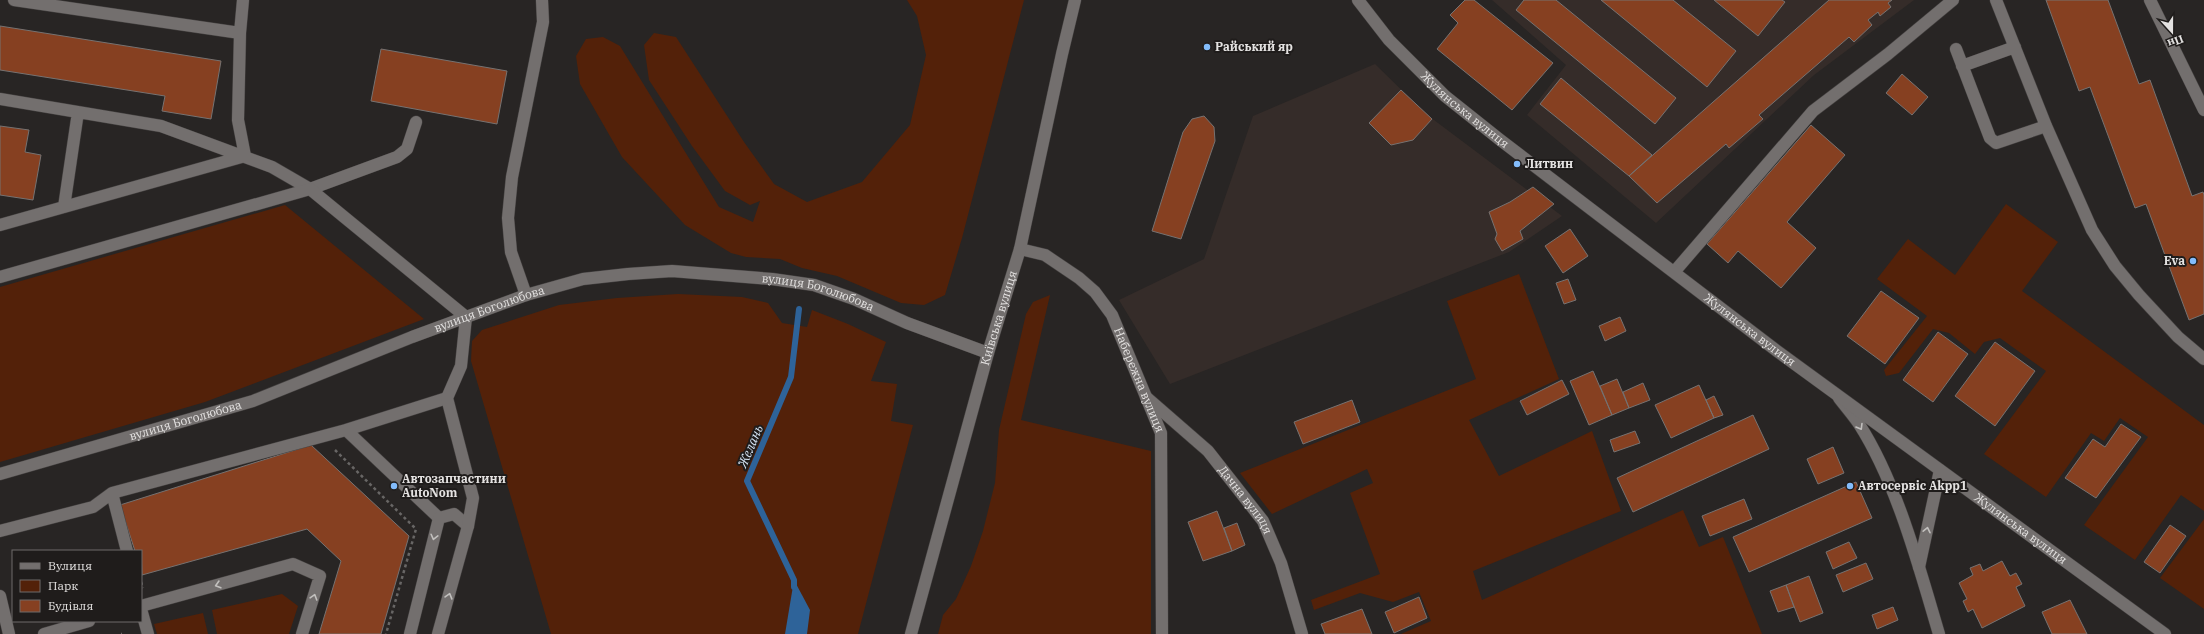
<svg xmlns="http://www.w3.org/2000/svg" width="2204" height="634" font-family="'IBM Plex Serif',serif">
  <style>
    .built { fill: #352c29 }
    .green { fill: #532109 }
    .water { fill: #2e6399 }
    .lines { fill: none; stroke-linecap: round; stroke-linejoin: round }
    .stream { stroke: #2e6399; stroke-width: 6 }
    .building { fill: #864021; stroke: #767271 }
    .lane-casing { stroke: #444140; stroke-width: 13 }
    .street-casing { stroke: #444140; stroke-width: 13 }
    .secondary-casing { stroke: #444140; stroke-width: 13 }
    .path { stroke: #686665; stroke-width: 2.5; stroke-dasharray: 3 3; stroke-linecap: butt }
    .lane { stroke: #736f6e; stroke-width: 12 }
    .street { stroke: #736f6e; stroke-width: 12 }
    .secondary { stroke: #736f6e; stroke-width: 12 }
    .oneway { stroke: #c2c0be }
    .poi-dot { fill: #83bcfb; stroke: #1f1c1b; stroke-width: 1.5 }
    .labels { text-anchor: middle; stroke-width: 4; stroke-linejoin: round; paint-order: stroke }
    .poi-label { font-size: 12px; font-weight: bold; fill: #e4e2e1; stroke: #1f1c1b; text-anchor: start }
    .street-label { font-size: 12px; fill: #e4e2e1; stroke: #1f1c1b }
    .water-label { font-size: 13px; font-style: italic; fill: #d7e6f6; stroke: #1f1c1b }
  </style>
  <rect width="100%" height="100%" fill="#282524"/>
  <path class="built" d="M1492,0h422l-100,75 -158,148 -129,-108 39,-50z
    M1375,64l51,50 136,102 -53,36 -339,132 -51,-84 85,-41 49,-143z"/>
  <path class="green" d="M907,0h117l-62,238 -17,57 -21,10 -23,-2 -64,-27 -35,-8 -22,-9 -34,-2 -15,-4 -46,-28 -63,-68 -42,-73 -4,-28 10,-17 17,-2 17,9 99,161 34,15 7,-21 -10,4 -25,-14 -33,-45 -43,-66 -5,-35 10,-12 22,4 68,105 30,42 33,18 55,-20 48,-57 16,-70 -9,-39z
    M2006,204l52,38 -36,49 182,134v86l-23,-16 -46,65 -51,-35 64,-88 -28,-19 -16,23 -13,-8 -45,64 -62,-43 62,-83 -46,-33 -16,4 -9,12 -26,-21 -16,-4 -34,44 -13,3 -2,-6 43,-54 -50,-37 31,-40 47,36z
    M285,205l139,114 -219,83 -205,60v-175z
    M1519,274l40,105 -90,41 30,56 93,-45 29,80 -148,60 9,29 201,-90 16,37 24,-10 39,97h-361l30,-13 -12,-29 -26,10 -33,-9 -46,17 -3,-10 69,-26 -30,-81 23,-10 -6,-14 -95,45 -32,-41 236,-94 -29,-78z
    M678,294l64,3 26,6 14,20 25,4 5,-17 36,14 38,18 -15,39 26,3 -6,37 22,4 -55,209h-307l-80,-273 1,-20 10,-11 77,-25 58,-7z
    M1050,295l-29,125 130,31v183h-213l5,-19 13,-16 15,-33 12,-35 12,-48 4,-53 27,-116 7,-12z
    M2204,519v90l-44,-31z
    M282,594l16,12 -9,28h-72l-5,-24z
    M203,613l5,21h-51l-3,-10z"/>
  <path class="water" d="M794,580l16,30 -3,24h-22z"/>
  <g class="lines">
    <path class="stream" d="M794,587v-7l-47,-99 44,-104 8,-68"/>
  </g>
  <path class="building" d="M1465,0h9l79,63 -41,47 -75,-61 21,-26 -8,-8z
    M1524,0h32l120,98 -21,26 -139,-114z
    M1601,0h72l63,51 -29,36z
    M1714,0h68l3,2 -27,34z
    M1829,0h63l-4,3 3,4 -11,9 -2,-4 -10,8 4,5 -18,17 -5,-5 -90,78 4,4 -34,29 -3,-4 -69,59 -28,-27z
    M2046,0h62l31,84 11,-4 42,116 11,-4 1,3v119l-15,6 -43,-116 -11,4 -45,-121 -11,4z
    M0,26l221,35 -10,58 -49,-8 3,-15 -165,-26z
    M381,49l126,22 -10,53 -126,-23z
    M1902,74l26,23 -16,18 -26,-22z
    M1561,78l91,77 -23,21 -89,-72z
    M1401,90l31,29 -19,21 -22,5 -22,-22z
    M1204,116l10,11 1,14 -34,98 -29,-8 31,-99 9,-13z
    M1811,125l34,30 -58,67 29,26 -35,40 -43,-37 -10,12 -21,-19z
    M0,126l29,4 -4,22 16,3 -8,45 -33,-5z
    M1533,187l21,17 -34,27 3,8 -21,12 -7,-12 2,-5 -8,-22 21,-10z
    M1570,229l18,27 -25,17 -18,-27z
    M1568,279l8,21 -12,4 -8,-21z
    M1881,291l38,27 -34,46 -38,-28z
    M1620,317l6,14 -21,10 -6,-15z
    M1938,332l30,22 -35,48 -30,-22z
    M1995,342l40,29 -40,55 -40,-30z
    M1593,371l19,44 -23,10 -19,-44z
    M1617,379l12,29 -17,7 -12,-29z
    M1562,380l7,14 -42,21 -7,-14z
    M1643,383l7,17 -21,8 -6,-16z
    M1699,385l15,33 -43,20 -16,-33z
    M1714,396l9,19 -9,3 -8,-18z
    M1352,400l8,22 -57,22 -9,-22z
    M1753,415l16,34 -136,63 -16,-34z
    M2121,424l20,13 -45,61 -31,-20 28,-39 12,8z
    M1635,431l5,12 -26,9 -4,-12z
    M311,445l98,91 -28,98h-62l22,-73 -34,-32 -165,46 -1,-24h-6l-15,-46z
    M1833,447l11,26 -26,11 -11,-25z
    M1856,482l16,36 -123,54 -16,-35z
    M1744,499l8,20 -42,17 -8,-20z
    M1217,511l15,40 -29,10 -15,-39z
    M1237,523l8,22 -13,6 -8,-23z
    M2170,525l16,11 -26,37 -16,-11z
    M1849,542l8,16 -24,11 -7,-17z
    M2002,561l8,15 6,-3 6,11 -6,3 9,19 -43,22 -9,-19 -5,3 -5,-11 4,-2 -8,-16 14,-8 -3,-7 10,-4 3,7z
    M1866,563l7,16 -30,13 -7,-17z
    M1809,576l14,37 -23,9 -14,-37z
    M1786,585l8,22 -16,5 -8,-21z
    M1419,597l8,21 -33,15 -9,-21z
    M2070,600l17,34h-35l-10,-22z
    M1893,607l5,13 -21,9 -5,-14z
    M1362,609l10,25h-47l-4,-10z"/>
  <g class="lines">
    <g class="lane-casing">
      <path id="lane" d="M14,0l226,33 -2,87 7,36
        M1996,0l50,126 46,104 23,36 24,29 39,42 26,22
        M2150,0l54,110
        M240,33l3,-33
        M1956,49l34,89 6,5 6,-2 44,-15
        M1962,66l53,-19
        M0,99l161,27 111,41 38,22 87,-32 10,-8 9,-27
        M64,207l14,-95
        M0,225l245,-69
        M1675,271l138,-160 75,-57 65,-54
        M526,295l-15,-43 -3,-34 4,-41 31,-155 -1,-22
        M346,430l101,-32
        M112,493l15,58
        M0,531l93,-24 19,-14 234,-63 93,88
        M0,596l9,38
        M141,606l152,-42 27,12 -18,58
        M141,609l7,25
        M44,634l45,-13"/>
    </g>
    <g class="street-casing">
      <g id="street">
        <path id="s1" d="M1020,249l25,6 34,23 16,14 17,23 49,118 1,201"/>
        <path d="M0,277l310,-88 156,128"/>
        <path id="s2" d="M1146,397l62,54 55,70 18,42 21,71"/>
        <path d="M1839,398c6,8 14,17 20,26 38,59 60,143 80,210"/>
        <path id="s3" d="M0,474l253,-73 159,-64 114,-42 57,-16 45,-5 44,-3 100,8 42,6 40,14 53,24 81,30"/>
        <path d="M1919,567l21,-97"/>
        <path d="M410,634l29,-116 15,-4 14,12"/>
        <path d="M438,634l30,-108 5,-28 -26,-100 14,-32 5,-49"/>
      </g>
    </g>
    <g class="secondary-casing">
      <g id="secondary">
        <path id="s4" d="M1358,0l31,40 56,56 54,43 278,212 388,283"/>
        <path id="s5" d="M911,634l77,-281 32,-104 42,-195 13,-54"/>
      </g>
    </g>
    <path class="path" d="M335,450l81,79 -30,105
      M141,582l2,6
      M121,634h1"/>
    <use href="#lane" class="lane"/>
    <use href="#street" class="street"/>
    <use href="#secondary" class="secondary"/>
  </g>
  <defs><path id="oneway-chevron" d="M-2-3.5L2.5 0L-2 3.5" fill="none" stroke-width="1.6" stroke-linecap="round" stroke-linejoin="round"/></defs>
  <g class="oneway">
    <use href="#oneway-chevron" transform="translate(1860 427) rotate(59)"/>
    <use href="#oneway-chevron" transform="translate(1927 530) rotate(-78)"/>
    <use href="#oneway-chevron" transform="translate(434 537) rotate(104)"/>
    <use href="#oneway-chevron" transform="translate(218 585) rotate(164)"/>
    <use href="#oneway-chevron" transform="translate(449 596) rotate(-74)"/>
    <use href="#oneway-chevron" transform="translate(314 597) rotate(-73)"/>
  </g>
  <g class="poi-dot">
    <circle cx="1207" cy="47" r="4"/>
    <circle cx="1517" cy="164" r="4"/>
    <circle cx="2193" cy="261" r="4"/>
    <circle cx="394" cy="486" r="4"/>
    <circle cx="1850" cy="486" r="4"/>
  </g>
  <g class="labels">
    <g class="poi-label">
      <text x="1215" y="51">Райський яр</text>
      <text x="1525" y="168">Литвин</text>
      <text x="2185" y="265" text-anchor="end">Eva</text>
      <text x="402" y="483">Автозапчастини<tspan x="402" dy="14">AutoNom</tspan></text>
      <text x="1858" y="490">Автосервіс Akpp1</text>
    </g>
    <g class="street-label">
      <text dy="4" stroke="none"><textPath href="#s4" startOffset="154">Жулянська вулиця</textPath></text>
      <text dy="4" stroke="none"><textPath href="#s3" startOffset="853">вулиця Боголюбова</textPath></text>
      <text dy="4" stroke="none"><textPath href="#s3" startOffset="517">вулиця Боголюбова</textPath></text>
      <text dy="4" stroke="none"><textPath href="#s5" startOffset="328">Київська вулиця</textPath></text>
      <text dy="4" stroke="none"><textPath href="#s4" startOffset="514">Жулянська вулиця</textPath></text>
      <text dy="4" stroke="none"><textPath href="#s1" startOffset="187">Набережна вулиця</textPath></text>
      <text dy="4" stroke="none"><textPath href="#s3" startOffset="193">вулиця Боголюбова</textPath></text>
      <text dy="4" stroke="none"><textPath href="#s2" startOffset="144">Дачна вулиця</textPath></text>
      <text dy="4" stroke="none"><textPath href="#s4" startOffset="850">Жулянська вулиця</textPath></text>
    </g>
    <g class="water-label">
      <text transform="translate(750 446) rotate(-67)" y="5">Желань</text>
    </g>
  </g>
  <rect x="12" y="550" width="130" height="72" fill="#1f1c1b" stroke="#6e6b6a"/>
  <rect x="20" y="563" width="20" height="6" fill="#736f6e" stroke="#6e6b6a"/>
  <text x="48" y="570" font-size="12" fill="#e4e2e1">Вулиця</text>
  <rect x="20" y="580" width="20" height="12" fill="#532109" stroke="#6e6b6a"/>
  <text x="48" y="590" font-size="12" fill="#e4e2e1">Парк</text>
  <rect x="20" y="600" width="20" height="12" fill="#864021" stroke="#6e6b6a"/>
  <text x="48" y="610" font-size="12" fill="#e4e2e1">Будівля</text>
  <g transform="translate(2172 32) rotate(159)" stroke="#1f1c1b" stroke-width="3" paint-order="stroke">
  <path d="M0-3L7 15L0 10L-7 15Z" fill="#e4e2e1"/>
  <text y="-6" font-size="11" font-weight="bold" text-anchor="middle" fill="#e4e2e1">Пн</text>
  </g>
</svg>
